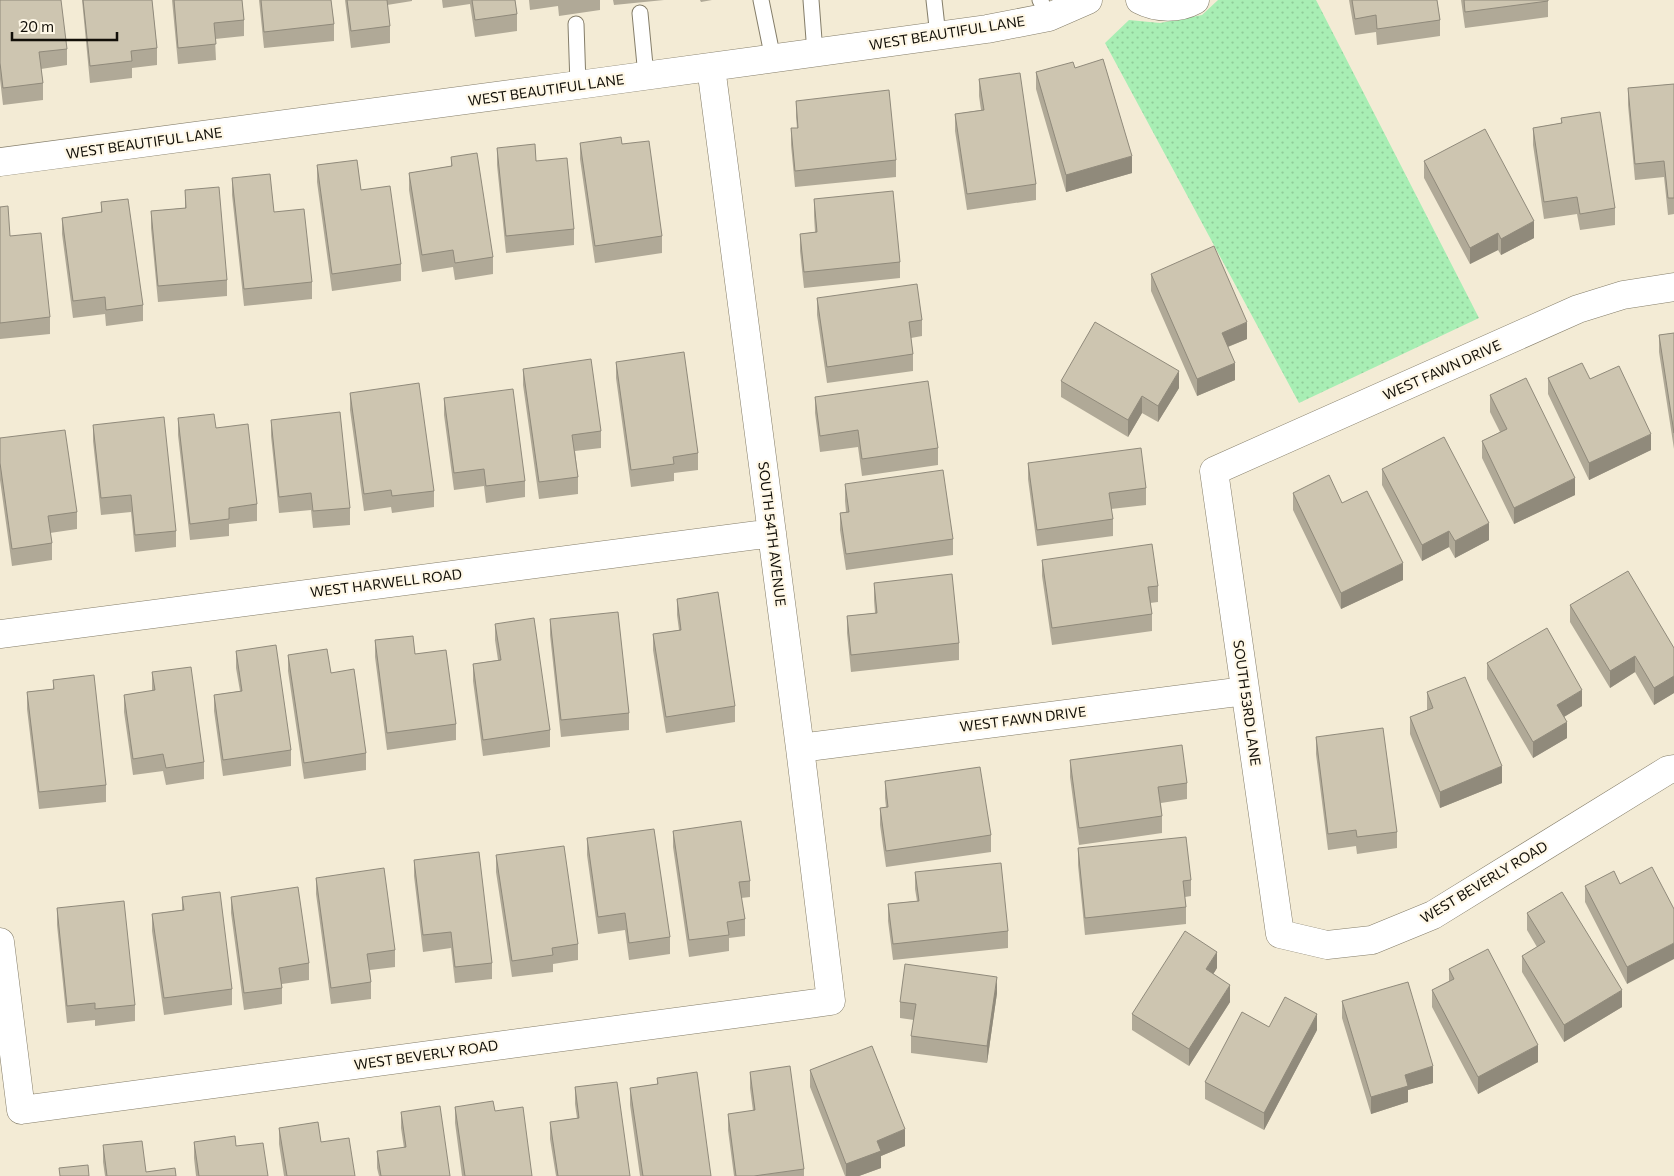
<svg xmlns="http://www.w3.org/2000/svg" width="1674" height="1176" font-family="Commissioner,sans-serif">
  <style>
    .park { fill: url(#park-dots) }
    .lines { fill: none; stroke-linecap: round; stroke-linejoin: round }
    .service-casing { stroke: #847d69; stroke-width: 17 }
    .minor-casing { stroke: #847d69; stroke-width: 29 }
    .service { stroke: #fff; stroke-width: 15 }
    .minor { stroke: #fff; stroke-width: 28 }
    .wall { fill: #b0a997 }
    .shaded-wall { fill: #908a7b }
    .building { fill: #cdc5b0; stroke: #908a7b }
    .labels { text-anchor: middle; stroke-width: 4.5; stroke-linejoin: round; paint-order: stroke }
    .street-label { font-size: 14px; fill: #120f08; stroke: #fff8e7 }
  </style>
  <defs>
    <pattern id="park-dots" width="8" height="8" patternUnits="userSpaceOnUse" patternTransform="scale(1.25)"><rect width="8" height="8" fill="#a8eeb4"/><path d="M2 2h.1M6 6h.1" fill="none" stroke="#90cb99" stroke-width="1.8" stroke-linecap="round"/></pattern>
  </defs>
  <rect width="100%" height="100%" fill="#f3ebd5"/>
  <path class="park" d="M1218,0h98l163,318 -180,85 -194,-360 24,-23 31,3 42,-8z"/>
  <g class="lines">
    <g class="service-casing">
      <path id="service" d="M761,0l12,59
        M811,0l4,53
        M934,0l4,36
        M1040,0l9,17
        M640,13l6,63
        M576,24l2,61"/>
    </g>
    <g class="minor-casing">
      <path id="minor" d="M1140,0c17,9 39,9 55,0
        M0,162l578,-77 409,-56 62,-12 39,-17
        M1674,287l-51,8 -45,14 -364,162 66,463 47,11 45,-5 61,-25 235,-145 6,-1
        M0,634l772,-101
        M800,748l445,-57
        M0,942l21,168 810,-109 -31,-253 -89,-681"/>
    </g>
    <use href="#service" class="service"/>
    <use href="#minor" class="minor"/>
  </g>
  <path class="wall" d="M0,0l67,49v16l-26,4 2,14v17l-40,5 -3,-26z
    M82,0h70l5,48v17l-25,3v10l-42,5z
    M172,0h70l2,20v16l-29,3 1,21 -38,4z
    M259,0h72l3,24v17l-70,7z
    M345,0h67v1l-25,4 3,21v17l-39,5z
    M442,0h73l2,14v17l-42,6 -5,-33 -27,4z
    M529,0h71v10l-41,6 -1,-10 -28,4z
    M613,0h51l-50,5z
    M700,0h12l-11,2z
    M1349,0h88l3,20v16l-63,9 -1,-13 -21,3z
    M1461,0h87v17l-83,11z
    M1075,68l57,105 -66,19 -30,-103v-17z
    M979,79l57,105v16l-69,10 -12,-79v-17l26,-4 -2,-14z
    M1674,84v130l-6,1 -4,-38 -29,3 -7,-75v-17z
    M796,101l100,59v17l-101,10 -4,-42v-17h6l-1,-11z
    M1561,118l54,90v17l-35,5 -3,-16 -33,5 -11,-74v-17l28,-5z
    M580,143l42,1 40,92v17l-67,10 -15,-104z
    M497,148l39,13 38,68v16l-68,8 -9,-88z
    M451,157l42,100v17l-38,6 -2,-13 -31,5 -13,-82v-17l42,-7z
    M1424,161l110,77 -33,17 -3,-5 -28,14 -46,-86z
    M317,165l84,99v17l-69,10 -15,-109z
    M232,178l80,104v17l-68,7 -12,-111z
    M185,190l42,90v16l-69,6 -7,-74v-17l34,-3z
    M814,199l86,63v16l-96,10 -4,-37v-17l15,-2 -1,-16z
    M101,202l42,103v16l-37,5 -1,-12 -32,4 -11,-84v-16l39,-6z
    M0,207l10,29 40,81v17l-50,5z
    M1151,274l96,65 -19,8 7,33 -38,16 -46,-105z
    M817,298l105,22v16l-11,2 2,16v17l-86,12 -10,-68z
    M1674,333v116l-15,-97v-17z
    M616,362l82,91v17l-24,3v8l-43,6 -15,-109z
    M523,369l78,62v17l-26,3 3,26v17l-39,5 -16,-114z
    M1548,378l42,1 61,71 -62,30 -41,-86z
    M1061,381l118,7 -21,34 -16,-9 -14,24 -67,-40z
    M350,393l84,98v16l-42,6 -1,-6 -27,4 -14,-101z
    M1490,395l85,100 -61,29 -32,-66v-17l18,-9 -10,-20z
    M815,397l123,51v17l-76,11 -4,-29 -38,5 -5,-39z
    M444,398l81,83v16l-39,6 -2,-17 -30,4 -10,-75z
    M178,418l38,10 41,76v17l-28,3v12l-39,4 -12,-105z
    M271,420l79,88v17l-37,3 -2,-18 -32,3 -8,-77z
    M93,425l83,106v16l-41,5 -4,-40 -30,3 -8,-74z
    M0,438l77,74v17l-27,4 2,10v17l-40,6 -12,-86z
    M1028,463l118,25v17l-35,4 2,10v17l-76,10 -9,-67z
    M1382,469l107,71 -34,18 -6,-11 -27,14 -40,-76z
    M845,484l108,55v16l-107,15 -6,-40v-17l6,-1 -1,-11z
    M1293,493l49,10 61,77 -62,29 -48,-99z
    M1042,560l116,26v16l-8,1 2,11v17l-100,14 -10,-69z
    M874,583l85,60v17l-108,12 -4,-39v-17l28,-3 -1,-13z
    M677,599l58,107v16l-69,11 -13,-83v-16l26,-4 -2,-15z
    M1570,605l104,43v45l-20,12 -19,-33 -25,16 -40,-66z
    M550,619l79,94v17l-68,7 -11,-102z
    M495,624l55,106v17l-67,9 -10,-75v-17l25,-4 -3,-20z
    M375,640l40,14 41,70v16l-69,10 -12,-93z
    M236,651l55,99v16l-68,10 -9,-65v-16l26,-4 -4,-23z
    M288,655l43,18 35,80v17l-62,9 -16,-108z
    M1487,663l95,43 -18,11 3,21 -34,20 -46,-79z
    M152,672l52,90v17l-38,6 -3,-14 -30,4 -9,-63v-17l28,-4z
    M53,680l53,105v17l-67,7 -12,-100v-17l26,-3z
    M1427,692l75,91 -62,25 -30,-74v-17l17,-7z
    M1316,737l81,95v16l-40,6 -1,-8 -28,4 -12,-96z
    M1070,760l117,23v16l-26,4 1,13v17l-83,12 -9,-68z
    M885,781l106,54v17l-105,15 -6,-42v-17l6,-1 -1,-9z
    M673,831l77,50v16l-9,1 4,21v17l-16,2v13l-40,6 -16,-110z
    M587,838l83,99v17l-41,6 -4,-30 -27,4 -11,-79z
    M1078,848l113,32v16l-6,1 1,10v17l-101,11 -7,-70z
    M496,855l82,89v16l-25,4v8l-41,5 -16,-105z
    M414,860l78,103v16l-37,4 -4,-35 -28,4 -9,-76z
    M915,872l93,59v17l-115,12 -5,-39v-17l29,-3 -2,-12z
    M316,878l79,72v17l-25,3 1,12v17l-40,5 -15,-110z
    M1620,884l54,25 -47,75 -42,-82v-16z
    M182,897l50,92v16l-68,10 -12,-84v-17l30,-4z
    M231,897l78,66v17l-27,4v20l-38,6 -13,-97z
    M57,908l78,97v16l-40,5v-6l-28,3 -10,-98z
    M1527,913l95,94 -58,35 -42,-70v-16l15,-9 -10,-17z
    M1217,968l-4,6 17,28 -41,64 -57,-36v-16z
    M1449,969l89,93 -60,32 -46,-87v-17l17,-9z
    M997,993l-10,70 -76,-10v-17l3,-16 -14,-2v-16z
    M1342,1001l91,82 -25,7v12l-37,12 -29,-96z
    M1317,1030l-53,100 -59,-31v-17z
    M810,1070l95,76 -24,10v12l-22,8h-14l-35,-89z
    M750,1072l54,97v7h-70l-6,-46v-16l25,-3 -3,-23z
    M657,1078l54,98h-71l-10,-71v-17l27,-4z
    M575,1087l55,89h-74l-6,-37v-17l27,-4 -2,-14z
    M455,1107l40,4 37,65h-70l-7,-53z
    M401,1112l49,64h-71l-2,-8v-17l27,-3 -3,-20z
    M279,1128l42,14 34,34h-71l-5,-32z
    M194,1142l42,4 32,30h-72l-2,-18z
    M103,1145l43,27 30,4h-71l-2,-14z"/>
  <path class="shaded-wall" d="M1132,156v17l-66,19v-17z
    M1534,221v17l-33,17v-16z
    M1498,233v17l-28,14v-16z
    M1247,322v17l-25,10v-16z
    M1235,363v17l-38,16v-17z
    M1179,371v17l-21,34v-16z
    M1142,396v17l-14,24v-17z
    M1651,434v16l-62,30v-17z
    M1575,478v17l-61,29v-16z
    M1489,523v17l-34,18v-17z
    M1449,531v16l-27,14v-16z
    M1403,563v17l-62,29v-16z
    M1635,656v16l-25,16v-17z
    M1674,676v17l-20,12v-17z
    M1582,690v16l-25,15v-16z
    M1567,722v16l-34,20v-16z
    M1502,766v17l-62,25v-16z
    M1674,943v16l-47,25v-17z
    M1217,952v16l-11,18v-17z
    M997,977v16l-10,70v-17z
    M1230,985v17l-41,64v-17z
    M1622,990v17l-58,35v-17z
    M1317,1014v16l-53,100v-17z
    M1538,1045v17l-60,32v-17z
    M1433,1066v17l-25,7v12l-37,12v-17l34,-22z
    M905,1129v17l-24,10v12l-22,8h-13v-12l31,-23z"/>
  <path class="building" d="M0,0h61l6,49 -28,3 4,31 -40,5 -3,-25z
    M83,0h69l5,48 -26,3 1,10 -42,5z
    M174,0h68l2,20 -30,3 2,21 -38,4z
    M261,0h70l3,24 -70,8z
    M347,0h40l3,26 -39,5z
    M472,0h43l2,14 -42,6z
    M1352,0h85l3,20 -63,9 -1,-14 -21,4z
    M1464,0h84v1l-83,11z
    M1103,59l29,97 -66,19 -30,-103 37,-10 2,6z
    M1020,73l16,111 -69,10 -12,-80 29,-4 -5,-31z
    M1674,84v114h-6l-4,-37 -29,3 -7,-76z
    M889,90l7,70 -101,11 -4,-43h7l-2,-27z
    M1600,112l15,96 -35,6 -3,-17 -33,5 -11,-74 29,-5 -1,-5z
    M1485,129l49,92 -33,18 -3,-6 -28,15 -46,-87z
    M621,137l1,7 27,-3 13,95 -67,10 -15,-103z
    M535,144l1,17 31,-3 7,71 -68,7 -9,-88z
    M477,153l16,104 -38,6 -2,-13 -31,5 -13,-82 43,-7 -1,-9z
    M357,160l4,30 29,-4 11,78 -69,10 -15,-109z
    M270,174l4,38 30,-3 8,73 -68,7 -12,-111z
    M219,187l8,93 -69,6 -7,-75 35,-3 -1,-18z
    M893,191l7,71 -96,10 -4,-38 17,-2 -3,-33z
    M128,199l15,106 -37,5 -1,-13 -32,4 -11,-83 40,-6 -1,-10z
    M8,206l2,30 31,-3 9,84 -50,6v-116z
    M1214,246l33,76 -25,11 13,30 -38,16 -46,-105z
    M917,284l5,36 -13,2 4,32 -86,13 -10,-69z
    M1095,322l84,49 -21,35 -16,-10 -14,24 -67,-39z
    M1674,333v100l-15,-98z
    M684,352l14,101 -25,4 1,7 -43,6 -15,-108z
    M591,359l10,72 -29,4 6,42 -39,5 -16,-113z
    M1582,363l8,16 29,-13 32,68 -62,29 -41,-85z
    M1526,378l49,100 -61,30 -32,-67 25,-12 -17,-34z
    M928,381l10,67 -76,11 -4,-29 -38,6 -5,-39z
    M419,383l15,108 -42,5 -1,-6 -27,4 -14,-101z
    M513,389l12,92 -39,5 -2,-17 -30,4 -10,-75z
    M340,412l10,96 -37,3 -2,-18 -32,4 -8,-77z
    M214,414l2,14 32,-4 9,80 -28,4v11l-39,5 -12,-106z
    M164,417l12,114 -41,4 -4,-40 -30,3 -8,-73z
    M65,430l12,82 -29,4 4,27 -40,6 -12,-86v-25z
    M1444,437l45,86 -34,18 -6,-10 -27,14 -40,-76z
    M1141,448l5,40 -37,5 4,26 -76,11 -9,-67z
    M943,470l10,69 -107,15 -6,-41 9,-1 -4,-28z
    M1329,475l13,28 25,-12 36,72 -62,30 -48,-100z
    M1152,544l6,42 -10,1 4,27 -100,14 -10,-68z
    M1628,571l46,77v28l-20,12 -19,-32 -25,15 -40,-66z
    M952,574l7,69 -108,12 -4,-39 30,-3 -3,-30z
    M718,592l17,114 -69,11 -13,-83 28,-4 -4,-31z
    M618,612l11,101 -68,7 -11,-101z
    M534,618l16,112 -67,10 -10,-76 28,-4 -6,-36z
    M1547,628l35,62 -25,15 10,17 -34,20 -46,-79z
    M413,636l2,18 31,-4 10,74 -69,9 -12,-93z
    M276,645l15,105 -68,10 -9,-65 28,-4 -6,-40z
    M327,649l4,24 23,-4 12,84 -62,10 -16,-108z
    M191,667l13,95 -38,6 -3,-14 -30,5 -9,-64 31,-5 -3,-18z
    M94,675l12,110 -67,7 -12,-100 27,-3 -1,-9z
    M1465,677l37,89 -62,26 -30,-75 23,-9 -6,-16z
    M1383,728l14,104 -40,5 -1,-7 -28,4 -12,-97z
    M1182,745l5,38 -29,4 4,29 -83,12 -9,-68z
    M980,767l11,68 -105,16 -6,-43 8,-1 -3,-26z
    M741,821l9,60 -11,1 6,37 -18,3 2,13 -40,5 -16,-109z
    M654,829l16,108 -41,6 -4,-30 -27,4 -11,-79z
    M1186,837l5,43 -8,1 3,26 -101,11 -7,-70z
    M564,846l14,98 -26,4 1,7 -41,6 -16,-106z
    M479,852l13,111 -37,4 -4,-35 -28,3 -9,-75z
    M1001,863l7,68 -115,13 -5,-40 31,-3 -4,-29z
    M1652,867l22,42v34l-47,24 -42,-81 29,-15 6,13z
    M384,868l11,82 -28,4 4,28 -40,6 -15,-110z
    M298,887l11,76 -30,5 3,20 -38,5 -13,-96z
    M220,892l12,97 -68,9 -12,-84 32,-4 -2,-13z
    M1562,892l60,98 -58,35 -42,-69 23,-14 -18,-29z
    M124,901l11,104 -40,4v-6l-28,3 -10,-98z
    M1185,931l32,21 -11,17 24,16 -41,64 -57,-35z
    M1488,949l50,96 -60,32 -46,-87 22,-11 -5,-10z
    M905,964l92,13 -10,69 -76,-10 5,-32 -16,-2z
    M1408,982l25,84 -28,9 3,11 -37,11 -29,-96z
    M1285,997l32,17 -53,99 -59,-31 37,-70 27,15z
    M872,1046l33,83 -28,12 4,10 -35,13 -36,-94z
    M790,1066l14,103 -50,7h-18l-8,-62 27,-4 -5,-38z
    M697,1072l14,104h-68l-13,-88 28,-4 -1,-6z
    M617,1082l13,94h-72l-8,-54 29,-4 -4,-31z
    M493,1101l2,10 28,-4 9,69h-67l-10,-69z
    M440,1106l10,70h-69l-4,-25 29,-4 -5,-35z
    M318,1122l3,20 28,-4 6,38h-68l-8,-48z
    M235,1136l1,10 27,-3 5,33h-69l-5,-34z
    M142,1141l4,31 29,-4 1,8h-69l-4,-31z
    M88,1165l1,11h-29l-1,-8z"/>
  <g class="labels">
    <g class="street-label">
      <text transform="translate(947 33) rotate(-9)" y="5">WEST BEAUTIFUL LANE</text>
      <text transform="translate(546 90) rotate(-8)" y="5">WEST BEAUTIFUL LANE</text>
      <text transform="translate(144 143) rotate(-8)" y="5">WEST BEAUTIFUL LANE</text>
      <text transform="translate(1442 370) rotate(-24)" y="5">WEST FAWN DRIVE</text>
      <text transform="translate(772 534) rotate(83)" y="5">SOUTH 54TH AVENUE</text>
      <text transform="translate(386 583) rotate(-7)" y="5">WEST HARWELL ROAD</text>
      <text transform="translate(1247 703) rotate(82)" y="5">SOUTH 53RD LANE</text>
      <text transform="translate(1023 719) rotate(-7)" y="5">WEST FAWN DRIVE</text>
      <text transform="translate(1484 882) rotate(-31)" y="5">WEST BEVERLY ROAD</text>
      <text transform="translate(426 1055) rotate(-8)" y="5">WEST BEVERLY ROAD</text>
    </g>
  </g>
  <path d="M12 32v8h105v-8" fill="none" stroke="#120f08" stroke-width="2.5"/>
  <text x="20" y="32" font-size="15" fill="#120f08" stroke="#fff8e7" stroke-width="4" paint-order="stroke">20 m</text>
</svg>
